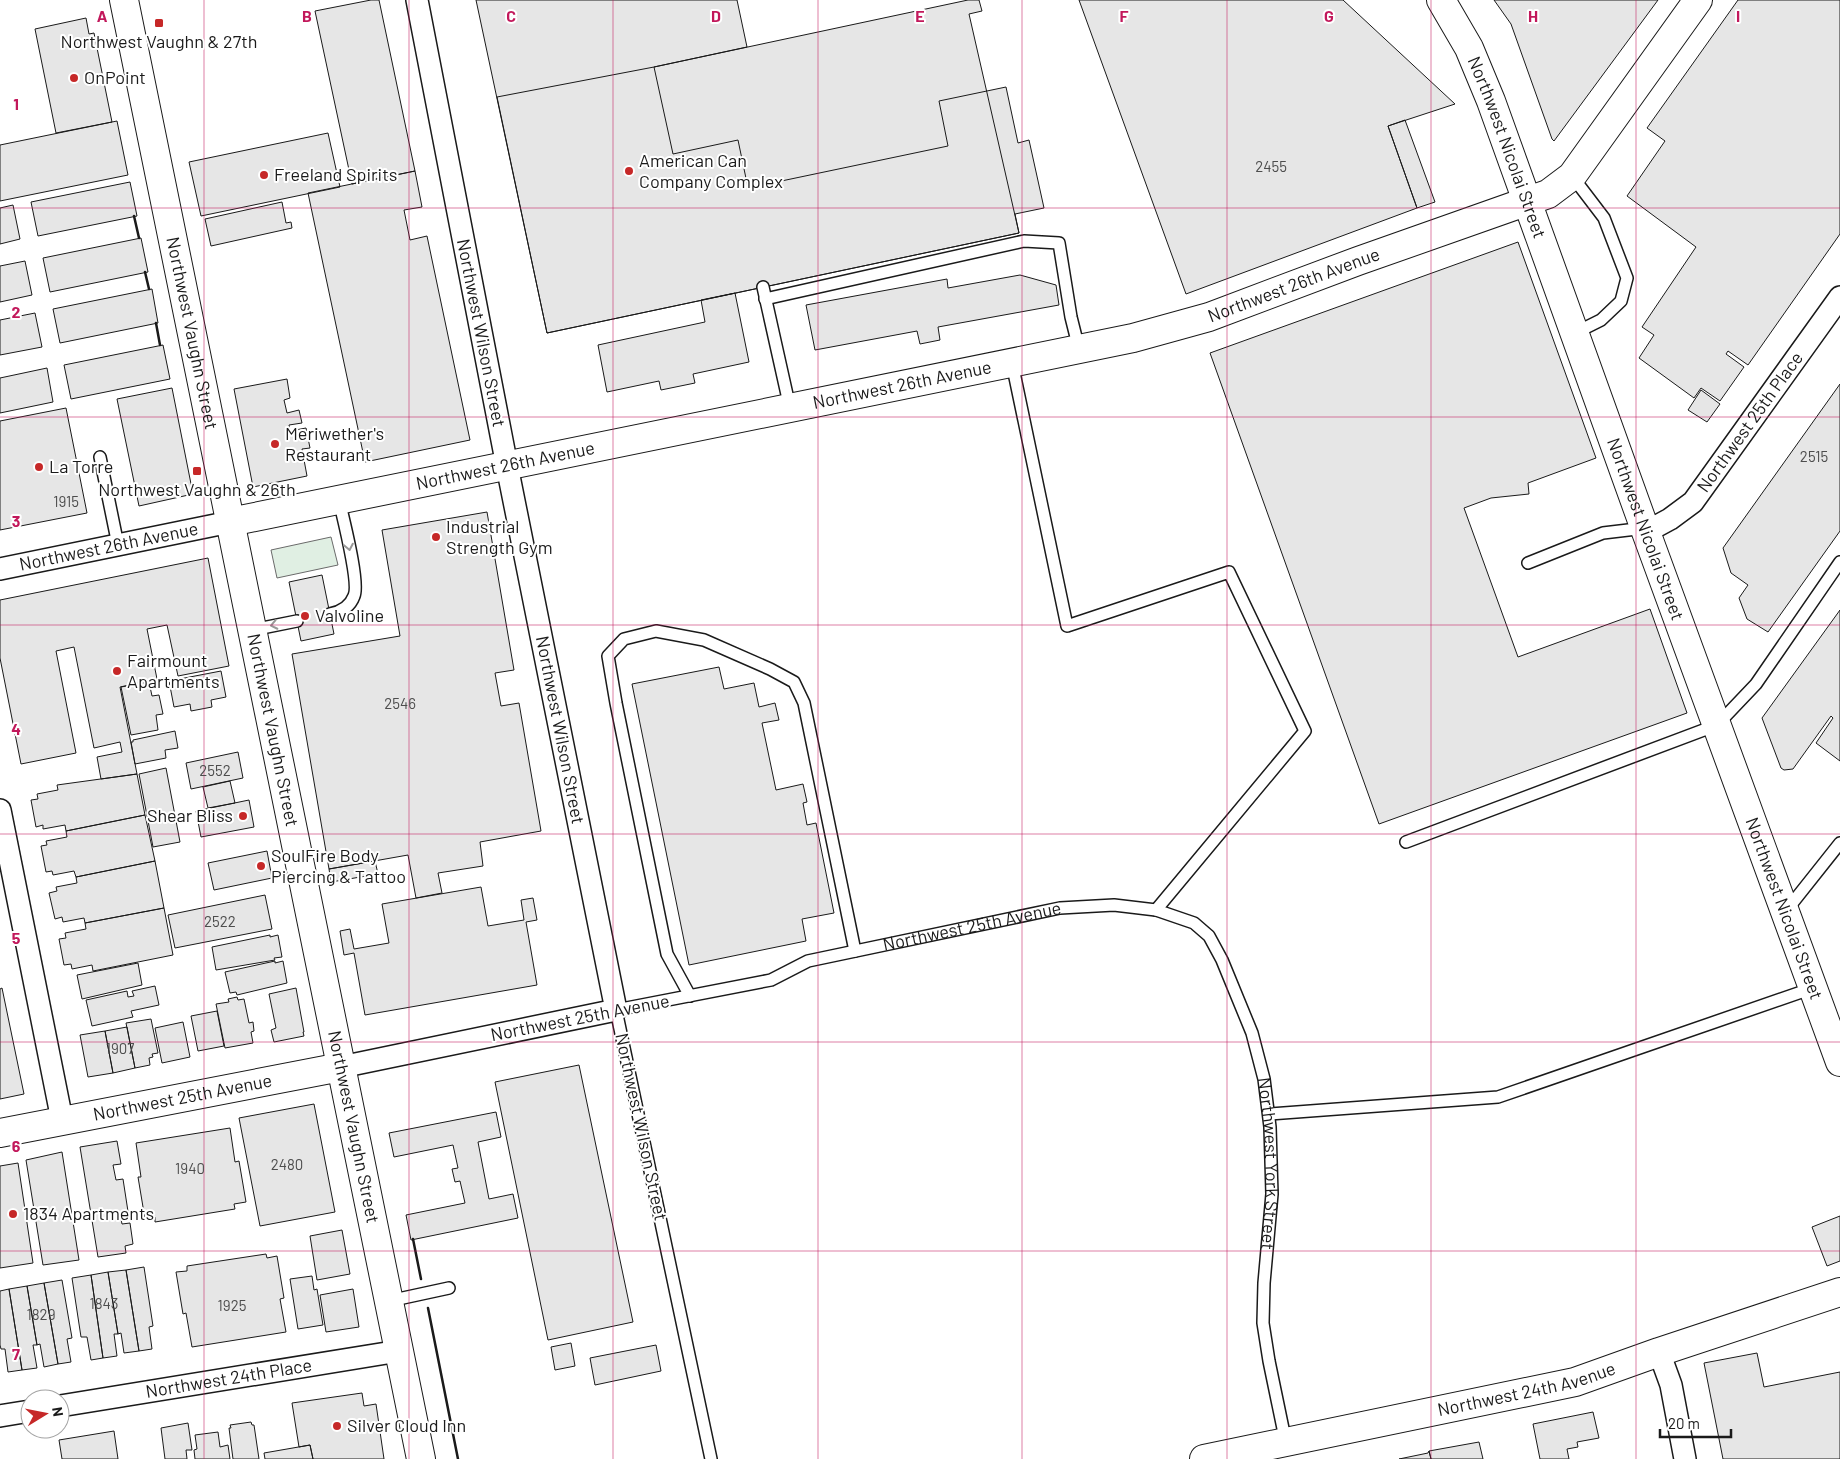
<svg xmlns="http://www.w3.org/2000/svg" width="1840" height="1459" font-family="Barlow,sans-serif">
  <style>
    .green { fill: #e0efe3; stroke: #6a6a6a }
    .building { fill: #e6e6e6; stroke: #1a1a1a }
    .lines { fill: none; stroke-linecap: round; stroke-linejoin: round }
    .lane-casing { stroke: #1a1a1a; stroke-width: 14 }
    .street-casing { stroke: #1a1a1a; stroke-width: 24 }
    .secondary-casing { stroke: #1a1a1a; stroke-width: 30 }
    .lane { stroke: #fff; stroke-width: 11 }
    .street { stroke: #fff; stroke-width: 21 }
    .secondary { stroke: #fff; stroke-width: 28 }
    .wall { stroke: #1a1a1a; stroke-width: 2.5 }
    .oneway { stroke: #989898 }
    .grid { fill: none; stroke: #c2185b; stroke-width: 1; stroke-opacity: 0.55 }
    .poi-dot { fill: #c62828; stroke: #fff; stroke-width: 2 }
    .labels { text-anchor: middle; stroke-width: 4; stroke-linejoin: round; paint-order: stroke }
    .number-label { font-size: 15px; fill: #4d4d4d }
    .poi-label { font-size: 18px; fill: #1a1a1a; stroke: #fff; text-anchor: start }
    .street-label { font-size: 18px; fill: #1a1a1a; stroke: #fff }
    .grid-label { font-size: 16px; text-anchor: middle; font-weight: bold; fill: #c2185b; stroke: #fff; stroke-width: 4; stroke-linejoin: round; paint-order: stroke }
  </style>
  <rect width="100%" height="100%" fill="#fff"/>
  <path class="green" d="M331,537l7,28 -61,13 -6,-28z"/>
  <path class="building" d="M371,0h8l36,171 -63,13 -37,-173z
    M476,0h261l10,47 -93,20 19,87 65,-14 10,48 200,-42 -9,-45 67,-14 12,56 11,-3 15,68 -29,6 4,19 -472,100z
    M968,0h11l3,11 -13,3 50,219 -472,100 -50,-236 157,-30z
    M1079,0h264l112,104 -67,22 29,82 -231,86z
    M1494,0h164l-104,141 -2,-2 -41,-115z
    M1738,0h102v234l-92,131 -20,-14 -2,3 18,13 -24,34 -19,-13 -7,10 -55,-40 15,-23 -12,-8 54,-80 -69,-51 38,-55 -18,-13z
    M86,18l3,16 5,-1 18,89 -56,11 -21,-104z
    M1405,120l30,82 -18,6 -29,-82z
    M117,121l11,54 -128,26v-56z
    M328,133l12,54 -139,29 -12,-54z
    M415,171l7,36 -18,3 6,30 17,-4 43,204 -105,22 -57,-269z
    M130,182l7,34 -99,20 -7,-34z
    M282,202l4,21 5,-1 1,6 -81,18 -6,-27z
    M13,205l7,34 -20,5v-36z
    M141,238l7,34 -98,20 -7,-34z
    M1518,242l78,216 -68,25 1,11 -38,4 -27,10 54,149 132,-48 37,104 -308,111 -169,-471z
    M25,261l7,34 -32,7v-36z
    M1020,275l36,10 3,20 -121,22 2,13 -20,4 -3,-13 -102,19 -9,-45 141,-26 1,9z
    M152,289l6,34 -98,20 -7,-34z
    M735,293l14,69 -56,12 2,9 -34,7 -2,-9 -52,11 -9,-47 107,-23 -4,-22z
    M35,313l7,34 -42,8v-35z
    M163,345l7,34 -99,20 -7,-34z
    M47,368l6,34 -53,11v-35z
    M287,379l3,19 -6,2 3,13 12,-3 3,13 -13,2 1,6 16,-3 4,20 -8,1 5,27 -54,11 -19,-98z
    M1840,384v147l-72,101 -21,-13 -8,-21 9,-13 -17,-12 -8,-25z
    M172,388l21,106 -54,12 -22,-107z
    M1701,390l19,14 -13,18 -19,-12z
    M66,408l21,105 -87,17v-109z
    M487,512l27,158 -19,3 6,33 18,-3 22,128 -61,11 3,24 -45,7 4,20 -26,5 -8,-43 -79,14 -37,-215 108,-18 -18,-106z
    M208,558l21,108 -51,10 -11,-51 -20,4 10,50 -37,8 17,87 -36,5 -4,-22 25,-5 -2,-10 -26,6 -20,-101 -18,4 20,102 -55,11 -21,-106v-58z
    M322,575l12,59 -33,7 -12,-59z
    M1840,610v151l-24,-18 17,-25 -2,-2 -38,53 -9,1 -3,-2 -19,-50z
    M719,667l5,22 30,-6 5,24 16,-4 4,17 -17,3 14,67 27,-6 4,18 -4,1 4,22 9,-2 18,90 -32,6 4,22 -117,24 -57,-281z
    M221,671l5,26 -15,3 1,7 -21,4 -1,-7 -16,3 -5,-26z
    M149,682l3,14 7,-1 4,19 -7,1 2,15 -27,5 -10,-48z
    M175,731l3,17 -13,2 1,8 -31,6 -4,-22h2v-2z
    M238,752l5,26 -52,11 -5,-26z
    M166,768l14,74 -27,5 -14,-73z
    M137,774l8,41 -79,16 -1,-6 -22,4v-4l-7,2 -5,-27 7,-1 -1,-5 21,-4 -1,-5z
    M230,781l5,22 -27,5 -5,-21z
    M249,800l5,27 -53,10 -5,-26z
    M145,815l10,46 -79,16 -2,-6 -21,4 -1,-4 -6,1 -5,-26 6,-1 -1,-4 21,-4 -1,-6z
    M267,851l5,27 -58,12 -6,-27z
    M155,861l9,47 -79,15 -1,-5 -21,4 -1,-5 -7,2 -6,-26 8,-2 -1,-4 21,-4 -1,-6z
    M375,861l3,13 -47,8 -2,-13z
    M481,887l7,39 36,-6 -3,-20 12,-2 4,22 -11,2 11,63 -172,30 -11,-62 -10,2 -4,-24 10,-2 4,20 35,-6 -7,-39z
    M265,895l7,34 -97,19 -7,-33z
    M164,908l9,47 -80,16 -1,-6 -20,4 -1,-5 -7,1 -5,-26 7,-1 -1,-5 21,-4 -1,-6z
    M270,935v2l8,-2 4,22 -8,1 1,2 -59,10 -4,-23z
    M275,961v2l8,-2 4,22 -50,12 -1,-3 -6,1 -5,-21z
    M138,963l4,22 -60,14 -5,-24z
    M155,986l4,19 -28,6 2,6 -41,9 -6,-26 41,-9 1,6 6,-1 -2,-5z
    M2,988l22,106 -24,5v-110z
    M296,988l8,44h-1l1,4 -30,6 -3,-12 5,-2 -7,-34z
    M237,997l1,3 6,-1 5,24 4,-1 1,9 -3,1 2,11 -28,5 -9,-44 13,-2 -1,-3z
    M217,1011l7,35 -26,5 -7,-35z
    M151,1019l7,34 -6,1 1,3 -4,1 1,7 -15,3 -9,-45z
    M183,1022l7,35 -28,6 -7,-35z
    M127,1027l8,41 -22,5 -8,-42z
    M105,1031l8,42 -25,4 -8,-42z
    M579,1065l54,257 -85,18 -53,-258z
    M314,1104l21,108 -75,14 -21,-108z
    M496,1112l5,25 -23,5 11,57 24,-5 5,24 -107,22 -5,-25 59,-12 -5,-22 -5,1 -3,-13 6,-1 -5,-23 -59,12 -5,-24z
    M230,1128l5,34 4,-1 7,41 -12,2 1,5 -80,13v-5l-10,2 -7,-42h3l-5,-34z
    M117,1141l4,23 -8,1 3,15 7,-1 6,39 -8,1 1,5 8,-1 3,21 -8,2 1,7 -28,4 -18,-110z
    M62,1152l17,108 -36,5 -17,-105z
    M18,1163l15,100 -33,5v-102z
    M1840,1216v45l-13,5 -15,-39z
    M342,1230l8,44 -33,6 -7,-44z
    M266,1254l1,4 10,-2 7,42 -4,1 6,33 -94,15 -6,-34 -3,1 -7,-42 11,-1v-5z
    M144,1267l9,59 -4,1 3,22 -13,2 -13,-81z
    M126,1270l13,81 -15,2 -3,-20 -3,1 -10,-62z
    M108,1272l10,62h-4l3,22 -14,2 -12,-83z
    M91,1275l12,83 -12,2 -4,-23h-6l-9,-59z
    M312,1276l2,14 3,-1 6,36 -25,4 -8,-50z
    M62,1280l10,58 -5,1 4,23 -13,2 -14,-81z
    M44,1283l14,81 -14,3 -4,-23 -3,1 -10,-59z
    M27,1286l10,59h-4l4,23 -15,2 -13,-81z
    M9,1289l13,81 -14,2 -3,-23h-4l-1,-4v-54z
    M353,1289l6,38 -33,5 -6,-37z
    M571,1343l4,23 -20,4 -4,-23z
    M656,1345l5,26 -66,14 -5,-27z
    M1757,1353l7,34 76,-15v87h-117l-19,-96z
    M362,1393l2,13 12,-2 8,55h-71l-3,-14 -11,2 -7,-44z
    M1593,1412l6,26 -22,4 1,5 -11,2 2,10h-29l-7,-35z
    M251,1422l1,3h2l5,34h-26l-4,-31h2l-1,-3z
    M188,1423l4,27h-6l1,9h-22l-4,-31z
    M114,1431l4,28h-56l-3,-19z
    M218,1432l2,15 8,-2 2,14h-35l-1,-9 3,-1 -2,-14z
    M1479,1442l4,17h-52l-2,-8z
    M310,1445l3,14h-48l-1,-6z
    M1429,1451l2,8h-32l29,-6z"/>
  <g class="lines">
    <g class="lane-casing">
      <g id="lane">
        <path d="M1572,176l32,42 23,60 -6,23 -20,19 -26,13"/>
        <path d="M763,287l27,121"/>
        <path d="M765,299l259,-58 35,2 12,74 8,32"/>
        <path d="M1012,363l55,263 162,-54 76,159 -149,179"/>
        <path d="M100,457l18,88"/>
        <path d="M1528,563l75,-30 42,-5"/>
        <path d="M330,614c11,-2 20,-7 24,-18 6,-13 -11,-78 -15,-96"/>
        <path d="M252,630l45,-9"/>
        <path d="M1406,842l311,-117 39,-41 84,-122"/>
        <path d="M1786,911l54,-68"/>
        <path d="M690,996l-23,-42 -51,-251 -8,-47 16,-17 32,-8 48,9 66,29 24,13 10,21 51,248"/>
        <path d="M1269,1114l229,-17 315,-109"/>
        <path d="M389,1301l60,-13"/>
        <path id="s1" d="M711,1459l-95,-449 155,-30 37,-19 252,-53 54,-3 42,5 38,13 15,13 13,24 30,73 12,46 6,48 2,67 -8,89 -1,40 6,38 17,82"/>
      </g>
    </g>
    <g class="street-casing">
      <g id="street">
        <path id="s2" d="M1646,532l24,-13 23,-17 147,-205"/>
        <path id="s3" d="M0,569l230,-47"/>
        <path d="M0,810l62,310"/>
        <path d="M341,1067l275,-57 -109,-544 -90,-466"/>
        <path d="M1659,1352l12,33 14,74"/>
        <path id="s4" d="M60,1406l339,-55"/>
        <path d="M0,1416l30,-5"/>
      </g>
    </g>
    <g class="secondary-casing">
      <g id="secondary">
        <path id="s5" d="M124,0l297,1459"/>
        <path id="s6" d="M1441,0l28,48 22,53 155,431 194,530"/>
        <path id="s7" d="M230,522l903,-184 76,-21 149,-56 190,-67 24,-18 126,-176"/>
        <path id="s8" d="M0,1133l341,-66"/>
        <path id="s9" d="M1204,1459l371,-77 84,-30 181,-60"/>
      </g>
    </g>
    <use href="#lane" class="lane"/>
    <use href="#street" class="street"/>
    <use href="#secondary" class="secondary"/>
    <path class="wall" d="M134,216l5,22
      M145,272l4,17
      M156,323l4,22
      M413,1239l8,40
      M428,1308l30,151"/>
  </g>
  <defs><path id="oneway-chevron" d="M-2-3.5L2.5 0L-2 3.5" fill="none" stroke-width="1.6" stroke-linecap="round" stroke-linejoin="round" transform="scale(1.25)"/></defs>
  <g class="oneway">
    <use href="#oneway-chevron" transform="translate(349 547) rotate(79)"/>
    <use href="#oneway-chevron" transform="translate(274 625) rotate(168)"/>
  </g>
  <path class="grid" d="M204,0v1459M409,0v1459M613,0v1459M818,0v1459M1022,0v1459M1227,0v1459M1431,0v1459M1636,0v1459M0,208h1840M0,417h1840M0,625h1840M0,834h1840M0,1042h1840M0,1251h1840"/>
  <g class="poi-dot">
    <rect x="154" y="18" width="10" height="10" rx="2.5"/>
    <circle cx="74" cy="78" r="5"/>
    <circle cx="629" cy="171" r="5"/>
    <circle cx="264" cy="175" r="5"/>
    <circle cx="275" cy="444" r="5"/>
    <circle cx="39" cy="467" r="5"/>
    <rect x="192" y="466" width="10" height="10" rx="2.5"/>
    <circle cx="436" cy="537" r="5"/>
    <circle cx="305" cy="616" r="5"/>
    <circle cx="117" cy="671" r="5"/>
    <circle cx="243" cy="816" r="5"/>
    <circle cx="261" cy="866" r="5"/>
    <circle cx="13" cy="1214" r="5"/>
    <circle cx="337" cy="1426" r="5"/>
  </g>
  <g class="labels">
    <g class="number-label">
      <text x="1271" y="172">2455</text>
      <text x="1814" y="462">2515</text>
      <text x="66" y="507">1915</text>
      <text x="400" y="709">2546</text>
      <text x="215" y="776">2552</text>
      <text x="220" y="927">2522</text>
      <text x="120" y="1054">1907</text>
      <text x="287" y="1170">2480</text>
      <text x="190" y="1174">1940</text>
      <text x="104" y="1309">1843</text>
      <text x="232" y="1311">1925</text>
      <text x="41" y="1320">1829</text>
    </g>
    <g class="poi-label">
      <text x="159" y="48" text-anchor="middle">Northwest Vaughn &amp; 27th</text>
      <text x="84" y="84">OnPoint</text>
      <text x="639" y="167">American Can<tspan x="639" dy="21">Company Complex</tspan></text>
      <text x="274" y="181">Freeland Spirits</text>
      <text x="285" y="440">Meriwether's<tspan x="285" dy="21">Restaurant</tspan></text>
      <text x="49" y="473">La Torre</text>
      <text x="197" y="496" text-anchor="middle">Northwest Vaughn &amp; 26th</text>
      <text x="446" y="533">Industrial<tspan x="446" dy="21">Strength Gym</tspan></text>
      <text x="315" y="622">Valvoline</text>
      <text x="127" y="667">Fairmount<tspan x="127" dy="21">Apartments</tspan></text>
      <text x="233" y="822" text-anchor="end">Shear Bliss</text>
      <text x="271" y="862">SoulFire Body<tspan x="271" dy="21">Piercing &amp; Tattoo</tspan></text>
      <text x="23" y="1220">1834 Apartments</text>
      <text x="347" y="1432">Silver Cloud Inn</text>
    </g>
    <g class="street-label">
      <text dy="6" stroke="none"><textPath href="#s6" startOffset="162">Northwest Nicolai Street</textPath></text>
      <text dy="6" stroke="none"><textPath href="#s7" startOffset="1091">Northwest 26th Avenue</textPath></text>
      <text dy="6" stroke="none"><textPath href="#s5" startOffset="340">Northwest Vaughn Street</textPath></text>
      <text transform="translate(481 333) rotate(79)" y="6">Northwest Wilson Street</text>
      <text dy="6" stroke="none"><textPath href="#s7" startOffset="686">Northwest 26th Avenue</textPath></text>
      <text dy="6" stroke="none"><textPath href="#s2" startOffset="154">Northwest 25th Place</textPath></text>
      <text dy="6" stroke="none"><textPath href="#s7" startOffset="281">Northwest 26th Avenue</textPath></text>
      <text dy="6" stroke="none"><textPath href="#s6" startOffset="568">Northwest Nicolai Street</textPath></text>
      <text dy="6" stroke="none"><textPath href="#s3" startOffset="111">Northwest 26th Avenue</textPath></text>
      <text dy="6" stroke="none"><textPath href="#s5" startOffset="745">Northwest Vaughn Street</textPath></text>
      <text transform="translate(560 730) rotate(79)" y="6">Northwest Wilson Street</text>
      <text dy="6" stroke="none"><textPath href="#s6" startOffset="972">Northwest Nicolai Street</textPath></text>
      <text dy="6" stroke="none"><textPath href="#s1" startOffset="826">Northwest 25th Avenue</textPath></text>
      <text transform="translate(580 1018) rotate(-11)" y="6">Northwest 25th Avenue</text>
      <text dy="6" stroke="none"><textPath href="#s8" startOffset="186">Northwest 25th Avenue</textPath></text>
      <text dy="6" stroke="none"><textPath href="#s5" startOffset="1150">Northwest Vaughn Street</textPath></text>
      <text transform="translate(641 1127) rotate(78)" y="6">Northwest Wilson Street</text>
      <text dy="6" stroke="none"><textPath href="#s1" startOffset="1311">Northwest York Street</textPath></text>
      <text dy="6" stroke="none"><textPath href="#s4" startOffset="171">Northwest 24th Place</textPath></text>
      <text dy="6" stroke="none"><textPath href="#s9" startOffset="330">Northwest 24th Avenue</textPath></text>
    </g>
  </g>
  <g class="grid-label">
    <text x="102" y="22">A</text>
    <text x="307" y="22">B</text>
    <text x="511" y="22">C</text>
    <text x="716" y="22">D</text>
    <text x="920" y="22">E</text>
    <text x="1124" y="22">F</text>
    <text x="1329" y="22">G</text>
    <text x="1533" y="22">H</text>
    <text x="1738" y="22">I</text>
    <text x="16" y="110">1</text>
    <text x="16" y="318">2</text>
    <text x="16" y="527">3</text>
    <text x="16" y="735">4</text>
    <text x="16" y="944">5</text>
    <text x="16" y="1152">6</text>
    <text x="16" y="1360">7</text>
  </g>
  <g transform="translate(45 1414) rotate(80)"><circle r="24" fill="#ffffff" stroke="#a3a3a3"/>
  <path d="M0-4L9 19L0 12L-9 19Z" fill="#c62828"/>
  <text y="-8" font-size="14" font-weight="bold" text-anchor="middle" fill="#1a1a1a">N</text>
  </g>
  <path d="M1660 1429v8h71v-8" fill="none" stroke="#1a1a1a" stroke-width="2.5"/>
  <text x="1668" y="1429" font-size="15" fill="#1a1a1a" stroke="#ffffff" stroke-width="4" paint-order="stroke">20 m</text>
</svg>
